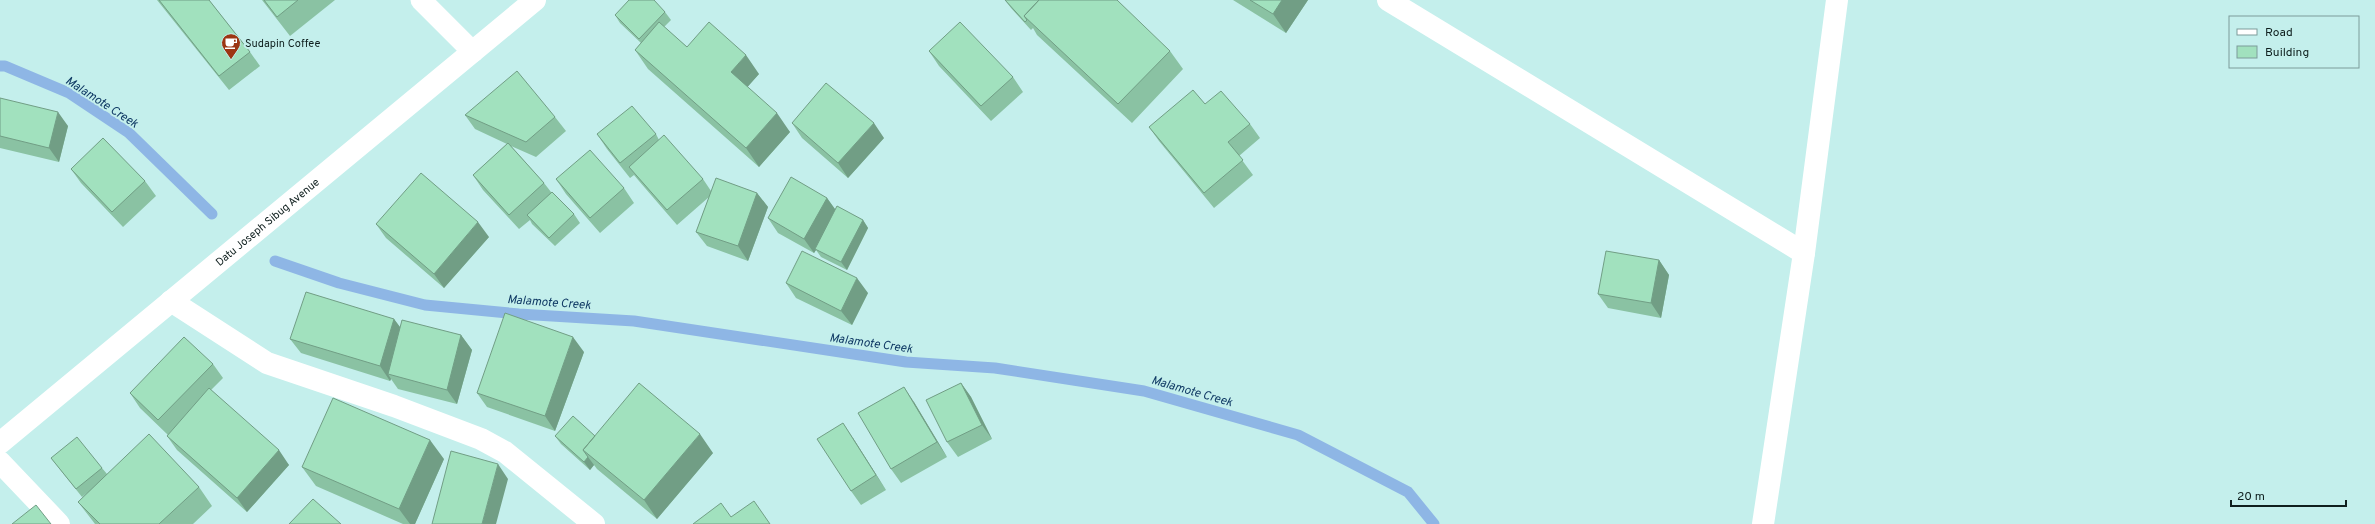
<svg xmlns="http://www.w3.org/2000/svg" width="2375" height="524" font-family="Overpass,sans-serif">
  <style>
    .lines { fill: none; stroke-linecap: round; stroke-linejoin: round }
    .stream { stroke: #8eb6e5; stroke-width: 11 }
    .service { stroke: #fff; stroke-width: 21 }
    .minor { stroke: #fff; stroke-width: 22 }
    .tertiary { stroke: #fff; stroke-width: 22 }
    .secondary { stroke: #fff; stroke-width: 22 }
    .wall { fill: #8ac2a3 }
    .shaded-wall { fill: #719e85 }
    .building { fill: #a1e1be; stroke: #719e85 }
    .labels { text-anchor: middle; stroke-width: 4; stroke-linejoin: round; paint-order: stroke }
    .poi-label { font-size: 11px; fill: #0f1f1e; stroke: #c4efec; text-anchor: start }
    .street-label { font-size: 11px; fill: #0f1f1e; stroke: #c4efec }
    .water-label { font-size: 12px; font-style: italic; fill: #0e3863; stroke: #c4efec }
  </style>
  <rect width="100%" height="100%" fill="#c4efec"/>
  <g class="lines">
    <path class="stream" d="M0,66h5l64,27 60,40 83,81
      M275,261l64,22 86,22 94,9 115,7 272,41 89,6 149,23 154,44 110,57 26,32"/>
    <path class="service" d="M421,0l52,52"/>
    <path class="minor" d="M1388,0l416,253
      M171,301l96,62 127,43 87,33 24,13 89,72
      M0,462l59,62"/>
    <path class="tertiary" d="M1763,524l41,-271 33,-253"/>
    <path class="secondary" id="s1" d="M0,443l535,-443"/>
  </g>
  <path class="wall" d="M157,0h52l41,52 10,14 -31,24z
    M262,0h73l-45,36z
    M1005,0l165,51 13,18 -51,54 -95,-88 -4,-7 -2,2 -20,-22z
    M1233,0h75l-22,33z
    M665,12l6,8 -7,7 23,20 72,27 -12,13 43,45 -31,35 -111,-98 -13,-19 6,-7 -21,-20 -5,-8z
    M929,51l84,26 10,15 -32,29 -52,-55z
    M0,98l68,28 -9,36 -59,-14z
    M1205,104l45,20 10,14 -21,18 14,19 -39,33 -55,-67 -10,-14z
    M465,115l90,2 11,14 -30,26 -25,-11 33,37 7,9 23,22 6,9 -25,23 -23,-22 -2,-4 -11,9 -36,-39 -10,-15 34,-31 -32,-15z
    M792,123l92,15 -36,40 -46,-40z
    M597,134h59l3,6 44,39 8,12 46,2 11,14 -20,54 -41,-15 -11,-14 13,-35 -32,28 -38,-44 -5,-6 -4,3 -23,-29z
    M71,169l74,12 11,15 -33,31 -42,-44z
    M556,179l68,9 10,15 -34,30 -34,-39z
    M827,198l8,11 28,11 5,8 -21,42 -26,-13 -5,-7 -2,3 -36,-20 -10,-15z
    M376,224l113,13 -45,51 -58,-50z
    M1659,260l10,15 -8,43 -53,-10 -10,-14z
    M786,283l82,10 -16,32 -56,-27z
    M394,319l6,8 61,8 11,15 -15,54 -59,-15 -7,-10 -1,2 -89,-28 -11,-14z
    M584,352l-29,79 -68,-24 -10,-14z
    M213,364l10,14 -12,12 78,75 -42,47 -70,-62 -10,-14 1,-1 -28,-27 -10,-15z
    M961,383l10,14 21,42 -34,18 -11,-15z
    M914,402l33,55 -46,26 -10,-14z
    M555,436h40l118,17 -56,66 -60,-50 -3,-4 -4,5 -29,-26z
    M853,438l33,52 -25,15 -10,-14z
    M51,458l51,10 5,6 92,13 13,19 -19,18h-98l-3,-4 -14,-18 10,-10 -6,5z
    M444,459l-29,65h-12l-87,-38 -14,-19z"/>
  <path class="shaded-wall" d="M1282,0h26l-22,33 -13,-19z
    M746,55l13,19 -15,17 -13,-19z
    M58,112l10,14 -9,36 -10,-14z
    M777,113l13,19 -31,35 -13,-19z
    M874,123l10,15 -36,40 -10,-15z
    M757,193l11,14 -20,54 -10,-15z
    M827,198l10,14 -22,37 1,1 -2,3 -10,-14z
    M863,220l5,8 -21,42 -6,-8z
    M478,222l11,15 -45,51 -10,-14z
    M1659,260l10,15 -8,43 -10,-15z
    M857,278l11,15 -16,32 -11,-14z
    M394,319l11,15 -17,40 3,5 -1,2 -10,-15z
    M461,335l11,15 -15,54 -10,-14z
    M573,337l11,15 -29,79 -10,-15z
    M961,383l10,14 21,42 -10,-14z
    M904,387l10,15 33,55 -10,-15z
    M843,423l10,15 33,52 -10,-15z
    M700,434l13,19 -56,66 -13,-19z
    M430,440l14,19 -29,65h-5l-11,-15z
    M279,450l10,15 -42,47 -10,-14z
    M588,457l6,8 -4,5 -6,-8z
    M498,464l10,15 -12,45h-14z"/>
  <path class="building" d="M159,0h50l41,52 -31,24z
    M264,0h34l-21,17z
    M629,0h25l11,12 -26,27 -24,-24z
    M1005,0h34l-15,16 3,4 -2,2z
    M1039,0h78l53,51 -52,53 -94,-88z
    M1250,0h32l-9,14z
    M659,22l28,25 22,-25 37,33 -15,17 46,41 -31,35 -111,-98z
    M960,22l53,55 -32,29 -52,-55z
    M517,71l38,46 -29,25 -61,-27z
    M826,83l48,40 -36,40 -46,-40z
    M1193,90l12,14 16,-13 29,33 -22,18 15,18 -39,33 -55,-66z
    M0,98l58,14 -9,36 -49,-12z
    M632,106l24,28 -36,29 -23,-29z
    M664,135l39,44 -36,31 -38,-43z
    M103,138l42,43 -33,31 -41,-43z
    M508,143l36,40 -35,32 -36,-40z
    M590,150l34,38 -34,30 -34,-39z
    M421,173l57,49 -44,52 -58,-50z
    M791,177l36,21 -23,41 -36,-21z
    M716,178l41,15 -19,53 -42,-14z
    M552,192l22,22 -25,24 -22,-23z
    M837,206l26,14 -22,42 -26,-13z
    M802,251l55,27 -16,33 -55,-28z
    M1606,251l53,9 -8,43 -53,-9z
    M306,292l88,27 -14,47 -90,-27z
    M505,313l68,24 -28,79 -68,-23z
    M402,320l59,15 -14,55 -59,-16z
    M184,337l29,27 -55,56 -28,-27z
    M639,383l61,51 -56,66 -61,-50z
    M961,383l21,42 -35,17 -21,-42z
    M904,387l33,55 -46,27 -33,-56z
    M209,388l70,62 -42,48 -70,-62z
    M333,398l97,42 -31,69 -97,-42z
    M573,416l22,20 -12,14 5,7 -4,5 -29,-26z
    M843,423l33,52 -25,16 -34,-52z
    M149,434l50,53 -40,37h-59l-22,-22z
    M77,437l25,31 -26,21 -25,-31z
    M451,451l47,13 -16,60h-50z
    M313,499l28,25h-52z
    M754,501l16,23h-77l28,-21 10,14z
    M36,505l15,19h-39z"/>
  <defs>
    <g id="cafe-pin" transform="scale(1)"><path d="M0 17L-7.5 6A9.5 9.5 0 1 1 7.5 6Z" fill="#9d3613" stroke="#c4efec"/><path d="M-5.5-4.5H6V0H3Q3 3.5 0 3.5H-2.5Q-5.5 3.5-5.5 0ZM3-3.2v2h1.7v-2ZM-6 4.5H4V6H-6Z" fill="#fff"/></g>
  </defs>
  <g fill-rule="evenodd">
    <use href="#cafe-pin" x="231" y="43"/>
  </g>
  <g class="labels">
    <g class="poi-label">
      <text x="245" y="47">Sudapin Coffee</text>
    </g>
    <g class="street-label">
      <text dy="4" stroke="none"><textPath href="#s1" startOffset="347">Datu Joseph Sibug Avenue</textPath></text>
    </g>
    <g class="water-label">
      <text transform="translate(102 102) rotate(33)" y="4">Malamote Creek</text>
      <text transform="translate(549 302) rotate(4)" y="4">Malamote Creek</text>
      <text transform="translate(871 343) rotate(8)" y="4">Malamote Creek</text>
      <text transform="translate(1192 391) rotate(16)" y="4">Malamote Creek</text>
    </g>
  </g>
  <rect x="2229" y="16" width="130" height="52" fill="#c4efec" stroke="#7c9c9a"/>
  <rect x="2237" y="29" width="20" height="6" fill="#ffffff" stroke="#7c9c9a"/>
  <text x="2265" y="36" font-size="12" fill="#0f1f1e">Road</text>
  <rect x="2237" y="46" width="20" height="12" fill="#a1e1be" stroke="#7c9c9a"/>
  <text x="2265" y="56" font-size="12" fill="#0f1f1e">Building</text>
  <path d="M2231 500v6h115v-6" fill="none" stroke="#0f1f1e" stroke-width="2"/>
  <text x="2237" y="500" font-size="12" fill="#0f1f1e" stroke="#c4efec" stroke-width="3" paint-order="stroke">20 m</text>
</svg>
